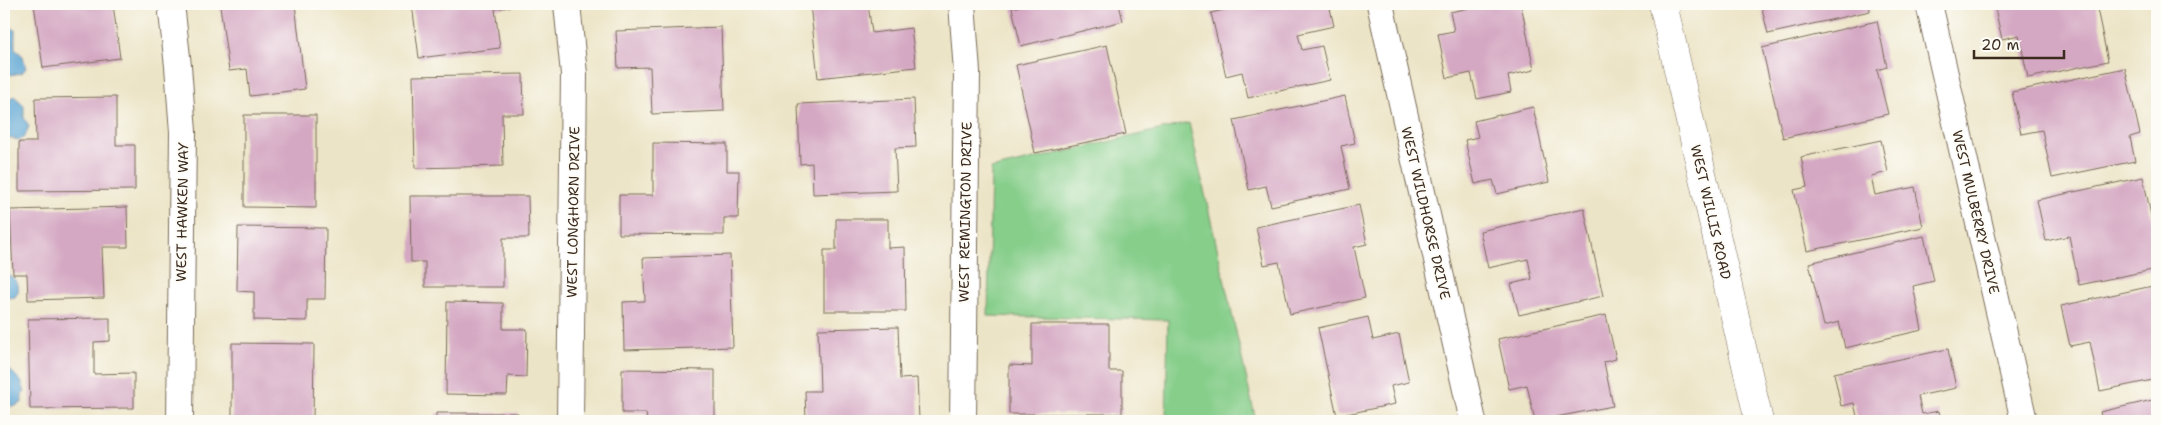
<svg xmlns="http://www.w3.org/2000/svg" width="2161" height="425" font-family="'Shantell Sans',sans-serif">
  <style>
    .green { fill: #86ce8a; stroke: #607c54 }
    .water { fill: #5ca5d3; stroke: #4c6878 }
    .building { fill: #d4a7c2 }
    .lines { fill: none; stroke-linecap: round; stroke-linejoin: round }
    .minor-casing { stroke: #796b59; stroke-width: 28 }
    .tertiary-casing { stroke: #796b59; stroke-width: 29 }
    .minor { stroke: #fff; stroke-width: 26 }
    .tertiary { stroke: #fff; stroke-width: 28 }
    .labels { text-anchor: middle; stroke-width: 4; stroke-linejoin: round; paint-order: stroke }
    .street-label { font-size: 14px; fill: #3b2a1e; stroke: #fdfcf7 }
  </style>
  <rect width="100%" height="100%" fill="#fdfcf7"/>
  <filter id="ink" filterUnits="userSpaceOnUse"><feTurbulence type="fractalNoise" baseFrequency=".02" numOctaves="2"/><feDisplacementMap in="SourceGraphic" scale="10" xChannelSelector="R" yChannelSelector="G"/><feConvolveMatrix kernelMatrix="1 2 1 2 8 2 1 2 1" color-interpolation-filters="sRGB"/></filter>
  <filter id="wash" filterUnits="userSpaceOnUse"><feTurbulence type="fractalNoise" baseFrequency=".0096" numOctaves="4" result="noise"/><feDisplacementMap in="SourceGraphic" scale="20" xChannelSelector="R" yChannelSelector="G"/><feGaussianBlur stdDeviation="1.12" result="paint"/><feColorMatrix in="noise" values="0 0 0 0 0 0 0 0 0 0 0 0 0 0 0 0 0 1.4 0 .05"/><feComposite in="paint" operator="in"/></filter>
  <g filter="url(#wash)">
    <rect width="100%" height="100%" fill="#ece4c6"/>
    <path class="green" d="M1189,123l67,298h-90l2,-101 -180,-4 3,-147z"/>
    <path class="water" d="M8,25l7,5v19l8,7 3,12 -4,5 -13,2 -5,-4v-45z
      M14,96l10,9v13l5,8 -4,11 -6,3 -15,-3v-36z
      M4,264l4,11c10,4 14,13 7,22l-6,1 -5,-3z
      M9,369l12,12 4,11 -3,3v8l-9,4 -9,-6v-31z"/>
    <g id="blocks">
      <path class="building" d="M34,4h79l7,54 -77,10z
        M236,4h59l10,85 -55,7 -3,-27 -18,2 -9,-65z
        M412,4h102l1,2 -20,3 5,39 -81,10z
        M810,4h58l4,29 39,-5 5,39 -98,11z
        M1028,4h91l4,17 -102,25 -9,-38z
        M1250,4h79l5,22 -36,8 4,16 20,-4 8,34 -82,18 -6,-26 -16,4 -15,-63z
        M1489,4h32l13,66 -26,6 3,16 -34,7 -6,-26 -24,5 -9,-44 16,-3 -4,-19z
        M1761,4h108l1,7 -102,23z
        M1994,4h102l12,57 -80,17 -9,-43 -17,4z
        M1877,21l10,46 -10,3 11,44 -105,24 -21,-90z
        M721,27l3,84 -72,3 -2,-47 -32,1 -2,-37z
        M1107,45l19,89 -91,19 -19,-88z
        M2125,68l15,66 -10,3 5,24 -83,17 -10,-48 -21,4 -9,-42z
        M523,74l1,40h-22l1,52 -88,2 -2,-92z
        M1345,96l10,47 -14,3 9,43 -79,17 -5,-20 -17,4 -15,-70z
        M116,97v48h19v45l-116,1v-49h17l-1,-44z
        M914,99l2,48 -21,1 2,43 -84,3 -1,-31 -12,1 -2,-60z
        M1533,107l16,75 -52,12 -4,-14 -18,4 -10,-44 13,-3 -4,-16z
        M244,115h72v93l-72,-1z
        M1881,140l7,32 -17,4 4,19 40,-8 8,40 -116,24 -13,-61 13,-3 -6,-30z
        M653,143l74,1v27h12l-1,47h-14v17l-105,-1v-39h34z
        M2143,177l14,67v25l-78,16 -10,-49 -23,5 -9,-41z
        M410,196h118l1,42h-26v49h-78v-25h-14z
        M1359,205l8,39 -13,3 11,51 -75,16 -11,-52 -15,3 -8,-38z
        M127,207l1,40h-26l2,51 -76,2 -1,-26h-14l-3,-64z
        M1584,208l19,88 -84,19 -8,-31 21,-5 -4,-20 -40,9 -8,-37z
        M836,219h52v29l17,-1 1,64h-82v-61h12z
        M238,227l88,1 -1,71h-18v22l-53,-1v-28l-17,-1z
        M1924,236l10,45 -21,5 9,44 -77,18 -6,-26 -15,4 -15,-63z
        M730,255l3,92 -109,3 -1,-48 22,-1 -2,-43z
        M2157,285v94l-57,12 -10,-49 -20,4 -9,-40z
        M447,302l56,1v26h24l-1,48 -18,-1 -1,19 -61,-1z
        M1606,315l10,44 -12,3 9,44 -78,15 -8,-36 -18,4 -11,-50z
        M1368,317l5,23 26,-6 10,48 -18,4 4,18 -58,12 -19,-88z
        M110,318v23l-16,1v32l40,-1v35l-104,1 -2,-90z
        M1032,324h77v47h13v43h-113v-49l23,1z
        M898,327l2,52 17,-1 2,41 -113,2 -1,-30h15l-2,-62z
        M232,343l82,1 -1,77h-81z
        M1948,349l8,39 -38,8 4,18 17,-3 2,10h-83l-4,-18 -13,3 -7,-33z
        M622,369l93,1v51h-68l-1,-8h-24z
        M2157,399v22h-55l-2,-9z
        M436,413h82v8h-82z"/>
    </g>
  </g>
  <g filter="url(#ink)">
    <use href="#blocks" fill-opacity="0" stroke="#796b59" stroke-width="1"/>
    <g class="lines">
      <g class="minor-casing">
        <path id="minor" d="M171,4l7,62 5,66 -3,289
          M567,4l7,70 -4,347
          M962,4l5,68 -4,349
          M1380,4l93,417
          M1929,4l95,417"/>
      </g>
      <g class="tertiary-casing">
        <path id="tertiary" d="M1663,4l96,417"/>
      </g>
      <use href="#minor" class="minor"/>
      <use href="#tertiary" class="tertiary"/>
    </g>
  </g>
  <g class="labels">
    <g class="street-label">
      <text transform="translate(182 212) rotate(-89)" y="5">WEST HAWKEN WAY</text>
      <text transform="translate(573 212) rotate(-89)" y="5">WEST LONGHORN DRIVE</text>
      <text transform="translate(965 212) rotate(-89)" y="5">WEST REMINGTON DRIVE</text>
      <text transform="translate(1711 212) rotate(77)" y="5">WEST WILLIS ROAD</text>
      <text transform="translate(1976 212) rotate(77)" y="5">WEST MULBERRY DRIVE</text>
      <text transform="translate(1426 213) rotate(77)" y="5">WEST WILDHORSE DRIVE</text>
    </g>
  </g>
  <rect width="2161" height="425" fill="none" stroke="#fdfcf7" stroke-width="20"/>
  <path d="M1974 50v8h90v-8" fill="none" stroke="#3b2a1e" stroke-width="2.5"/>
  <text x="1981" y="50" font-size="15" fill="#3b2a1e" stroke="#fdfcf7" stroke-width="4" paint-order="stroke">20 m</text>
</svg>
